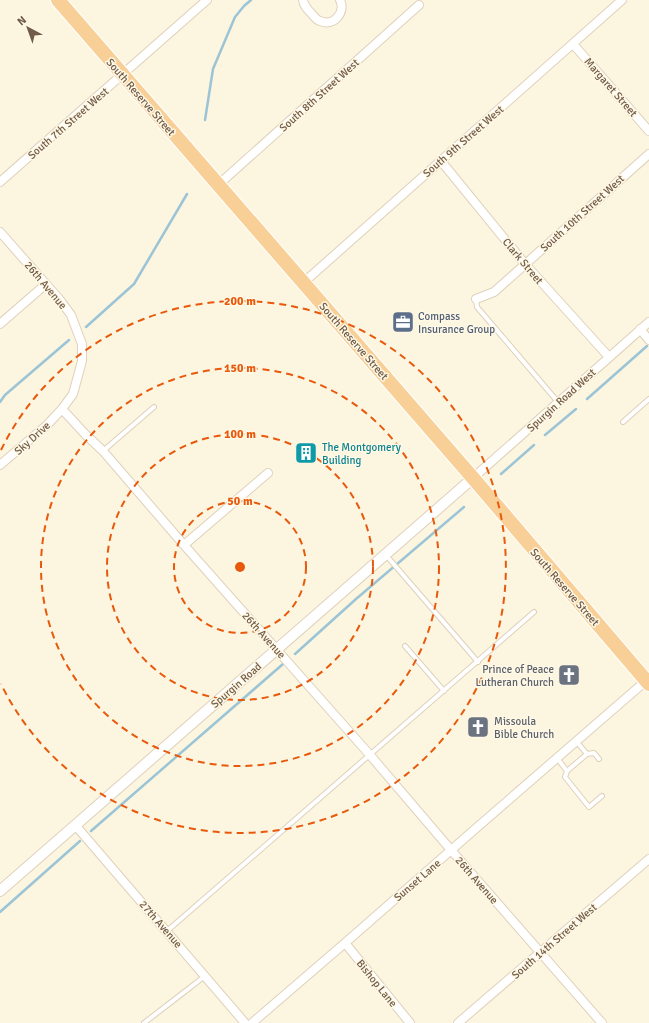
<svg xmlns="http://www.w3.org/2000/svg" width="649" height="1023" font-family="Signika,sans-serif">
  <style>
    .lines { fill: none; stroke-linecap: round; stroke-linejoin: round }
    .stream { stroke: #9bc4d6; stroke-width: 2.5 }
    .service-casing { stroke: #dfd1bc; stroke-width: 6 }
    .minor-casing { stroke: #dfd1bc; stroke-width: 10 }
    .tertiary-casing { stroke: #dfd1bc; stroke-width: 12 }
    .trunk-casing { stroke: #fff; stroke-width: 16 }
    .service { stroke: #fff; stroke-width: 4 }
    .minor { stroke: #fff; stroke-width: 8 }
    .tertiary { stroke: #fff; stroke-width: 10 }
    .trunk { stroke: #f8d097; stroke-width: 14 }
    .ring { fill: none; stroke: #e8590c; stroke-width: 2; stroke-dasharray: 7 5 }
    .labels { text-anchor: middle; stroke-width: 3; stroke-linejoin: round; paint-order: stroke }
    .street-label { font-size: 11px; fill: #715c48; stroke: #fff8e5 }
    .service-label { font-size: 11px; fill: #4e5e75; stroke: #fff8e5; text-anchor: start }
    .culture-label { font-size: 11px; fill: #0d838f; stroke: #fff8e5; text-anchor: start }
    .worship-label { font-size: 11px; fill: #5b616d; stroke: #fff8e5; text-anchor: end }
    .centre { fill: #e8590c; stroke: #fff8e5; stroke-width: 2 }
    .ring-label { font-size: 12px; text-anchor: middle; font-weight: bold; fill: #e8590c; stroke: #fff8e5; stroke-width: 3; stroke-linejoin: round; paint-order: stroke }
  </style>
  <rect width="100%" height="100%" fill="#fcf5df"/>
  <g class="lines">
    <path class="stream" d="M205,120l8,-51 22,-52 9,-11 7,-6
      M86,327l48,-43 53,-90
      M587,399l60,-53
      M0,402l5,-7 64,-55
      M545,435l31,-26
      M501,474l33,-29
      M295,654l61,-55 108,-92
      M91,831l192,-167
      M0,912l80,-71"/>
    <g class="service-casing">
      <path id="service" d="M476,299l1,8 81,95
        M623,422l26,-23
        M103,451l51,-44
        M385,554l93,108
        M405,646l39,45
        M587,754l7,-1 5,6
        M557,758l10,13 -2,6 24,30 13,-11
        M567,771l20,-17 -11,-13
        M167,931l367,-319
        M144,1023l39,-30 22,-17"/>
    </g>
    <g class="minor-casing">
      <path id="minor" d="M303,0c1,6 4,9 8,13 3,3 5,7 9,8 14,6 26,-9 20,-21
        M573,44l76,87
        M441,161l84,103 84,93
        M0,182l207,-182
        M218,185l201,-180
        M0,232l60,68 11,15 11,29v17l-9,33 -11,15 -15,16 -47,40
        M303,283l319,-283
        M476,299l18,-7 155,-138
        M0,324l46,-40
        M640,329l9,11
        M62,409l23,25 18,17 81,94 186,210 81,95 151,173
        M473,478l176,-156
        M184,545l84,-72
        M76,826l169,197
        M345,943l65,80
        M252,1023l93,-80 129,-113 174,-151
        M458,1023l191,-164"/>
    </g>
    <g class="tertiary-casing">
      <path id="tertiary" d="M0,891l473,-413"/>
    </g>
    <g class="trunk-casing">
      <path id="trunk" d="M58,0l415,478 176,206"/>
    </g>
    <use href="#service" class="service"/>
    <use href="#minor" class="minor"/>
    <use href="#tertiary" class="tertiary"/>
    <use href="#trunk" class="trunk"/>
  </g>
  <g class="ring">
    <circle cx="240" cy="567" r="66"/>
    <circle cx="240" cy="567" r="133"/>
    <circle cx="240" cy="567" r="199"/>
    <path d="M1 450A266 266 0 1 1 1 684"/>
  </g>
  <defs>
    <g id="office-square" transform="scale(1.15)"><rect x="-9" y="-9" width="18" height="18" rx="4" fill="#5c6f8a" stroke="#fff8e5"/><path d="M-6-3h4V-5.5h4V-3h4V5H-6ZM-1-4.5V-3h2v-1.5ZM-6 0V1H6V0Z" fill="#fff"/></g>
    <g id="building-square" transform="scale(1.15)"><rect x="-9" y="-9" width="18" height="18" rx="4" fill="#0f9aa8" stroke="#fff8e5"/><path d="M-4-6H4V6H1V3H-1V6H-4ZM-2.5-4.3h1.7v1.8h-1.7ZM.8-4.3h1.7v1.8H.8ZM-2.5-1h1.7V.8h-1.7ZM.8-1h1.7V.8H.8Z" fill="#fff"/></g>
    <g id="church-square" transform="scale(1.15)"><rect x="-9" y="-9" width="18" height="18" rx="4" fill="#6b7280" stroke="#fff8e5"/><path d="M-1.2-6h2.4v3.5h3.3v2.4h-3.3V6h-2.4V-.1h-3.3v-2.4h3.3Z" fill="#fff"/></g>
  </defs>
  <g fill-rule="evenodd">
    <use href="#office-square" x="403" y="322"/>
    <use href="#building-square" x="306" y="453"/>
    <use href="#church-square" x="569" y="675"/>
    <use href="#church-square" x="478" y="727"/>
  </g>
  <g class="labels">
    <g class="street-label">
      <text transform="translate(611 87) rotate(49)" y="4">Margaret Street</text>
      <text transform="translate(319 95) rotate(-42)" y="4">South 8th Street West</text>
      <text transform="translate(141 97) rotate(49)" y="4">South Reserve Street</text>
      <text transform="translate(68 123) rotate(-41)" y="4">South 7th Street West</text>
      <text transform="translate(463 141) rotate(-41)" y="4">South 9th Street West</text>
      <text transform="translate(582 213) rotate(-42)" y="4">South 10th Street West</text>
      <text transform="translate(523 261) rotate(50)" y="4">Clark Street</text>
      <text transform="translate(46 285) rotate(50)" y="4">26th Avenue</text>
      <text transform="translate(354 341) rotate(49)" y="4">South Reserve Street</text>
      <text transform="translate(561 400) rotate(-42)" y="4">Spurgin Road West</text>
      <text transform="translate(32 438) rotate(-42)" y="4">Sky Drive</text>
      <text transform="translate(565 587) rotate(49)" y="4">South Reserve Street</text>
      <text transform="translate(264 635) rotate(48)" y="4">26th Avenue</text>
      <text transform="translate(236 685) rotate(-41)" y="4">Spurgin Road</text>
      <text transform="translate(417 880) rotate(-41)" y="4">Sunset Lane</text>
      <text transform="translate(477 880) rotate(49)" y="4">26th Avenue</text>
      <text transform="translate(161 924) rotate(49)" y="4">27th Avenue</text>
      <text transform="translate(554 941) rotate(-41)" y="4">South 14th Street West</text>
      <text transform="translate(377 983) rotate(51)" y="4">Bishop Lane</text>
    </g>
    <g class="service-label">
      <text x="418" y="320">Compass<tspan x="418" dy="13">Insurance Group</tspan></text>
    </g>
    <g class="culture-label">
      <text x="322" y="451">The Montgomery<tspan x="322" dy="13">Building</tspan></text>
    </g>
    <g class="worship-label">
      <text x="554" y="673">Prince of Peace<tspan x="554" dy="13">Lutheran Church</tspan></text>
      <text x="494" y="725" text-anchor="start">Missoula<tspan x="494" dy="13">Bible Church</tspan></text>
    </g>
  </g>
  <circle cx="240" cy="567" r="6" class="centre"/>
  <g class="ring-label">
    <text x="240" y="305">200 m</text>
    <text x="240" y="372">150 m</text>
    <text x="240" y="438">100 m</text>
    <text x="240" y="505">50 m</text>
  </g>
  <g transform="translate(28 28) rotate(319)" stroke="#fff8e5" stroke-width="3" paint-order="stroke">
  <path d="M0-3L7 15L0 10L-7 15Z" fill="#715c48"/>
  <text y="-6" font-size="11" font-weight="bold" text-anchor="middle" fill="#715c48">N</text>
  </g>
</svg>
